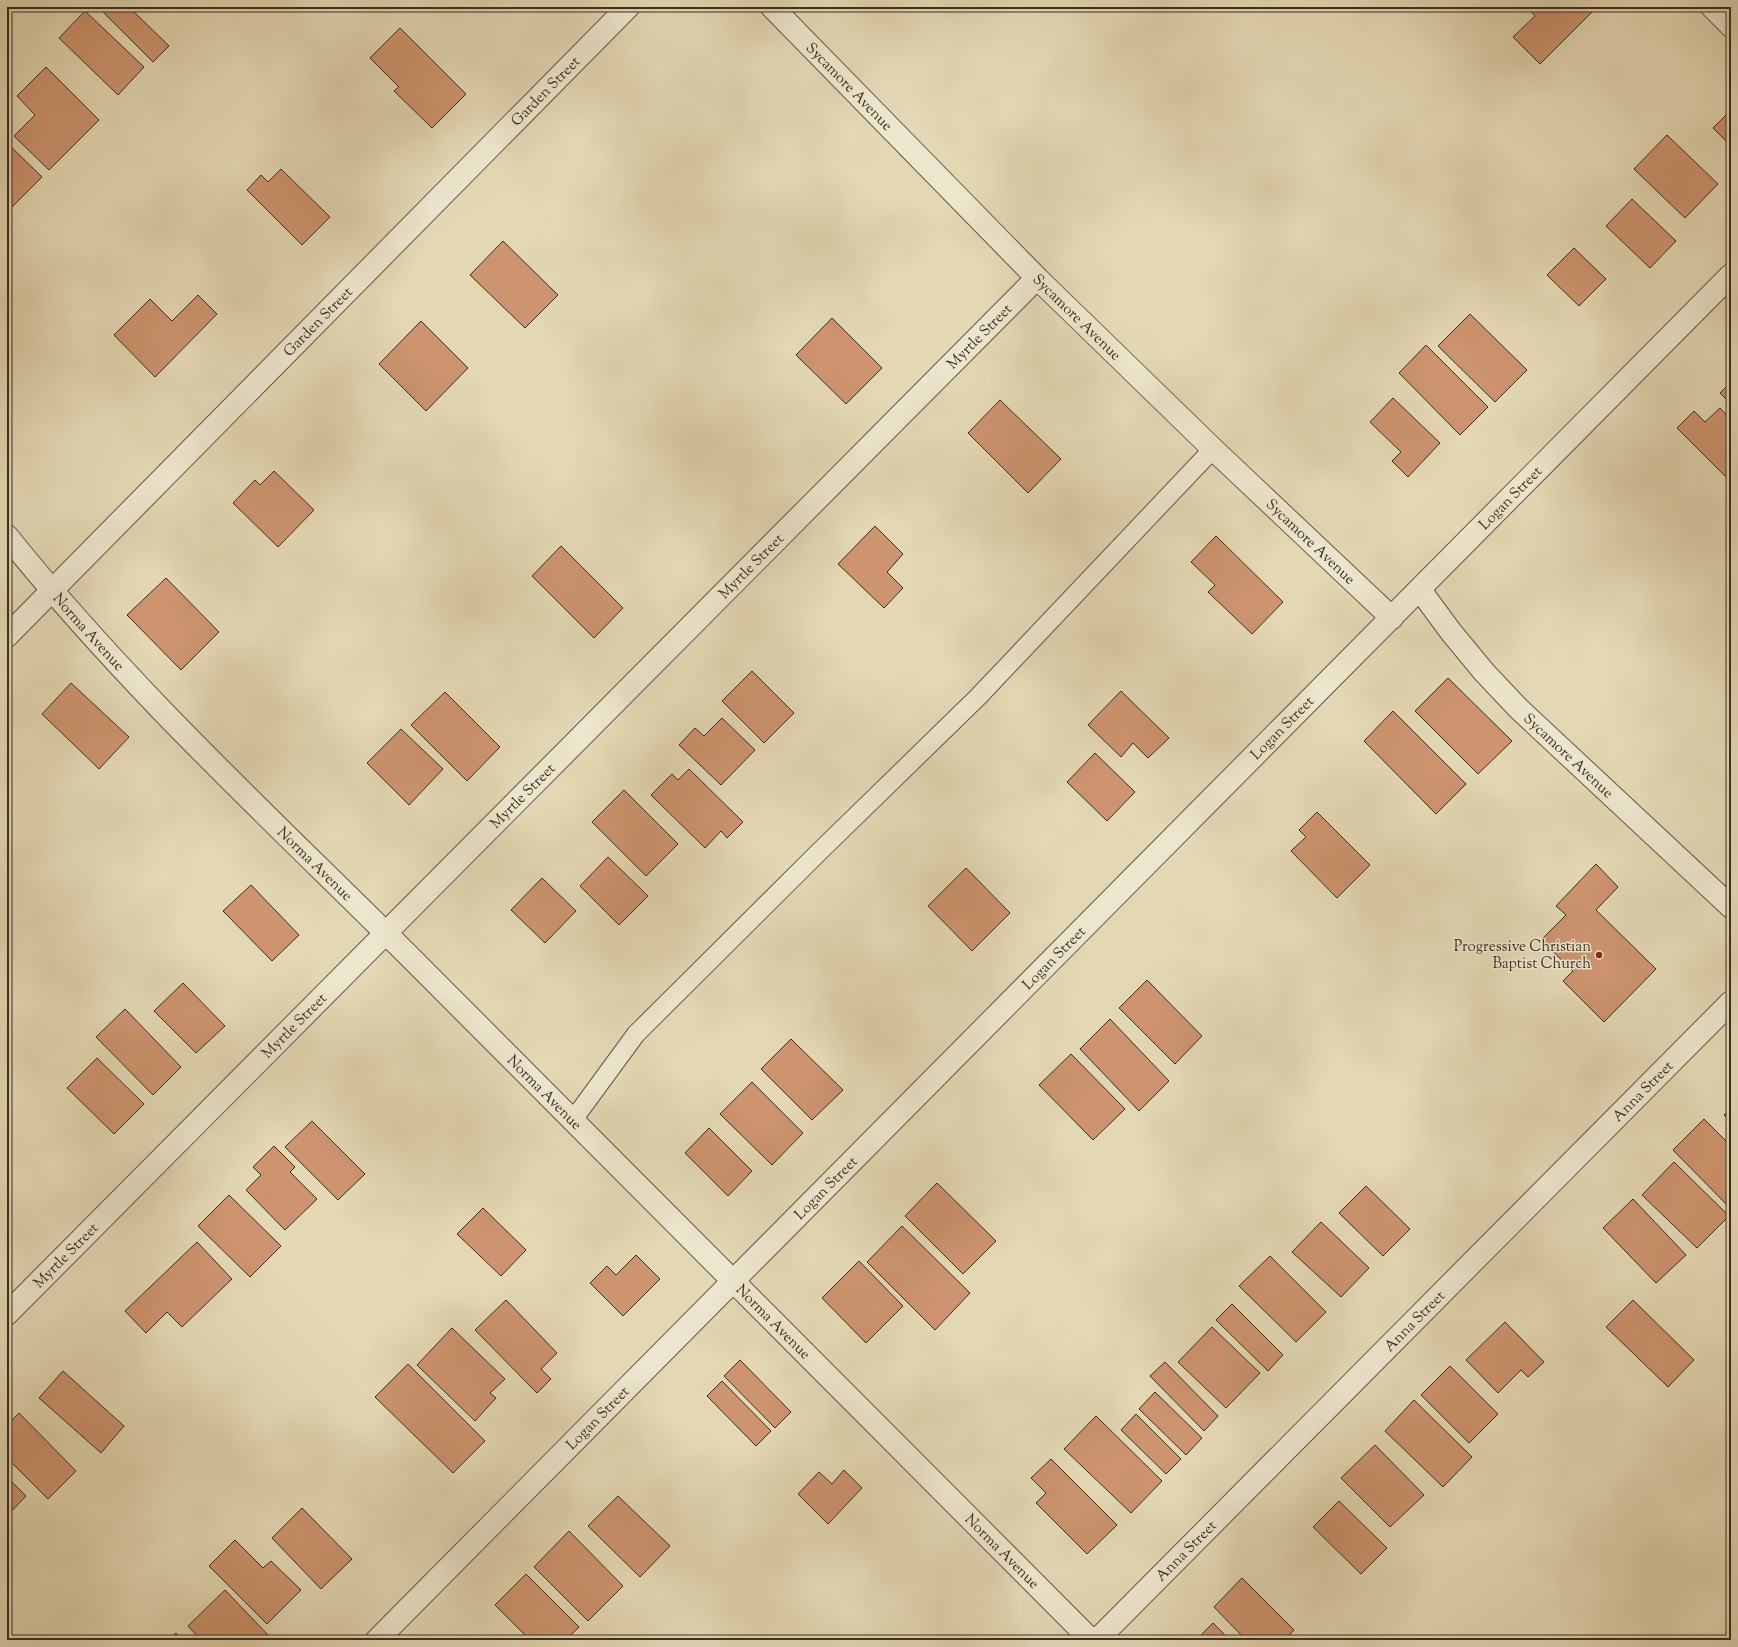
<svg xmlns="http://www.w3.org/2000/svg" width="1738" height="1647" font-family="'Sorts Mill Goudy',serif">
  <style>
    .building { fill: #cd946f; stroke: #3a2e1f }
    .lines { fill: none; stroke-linecap: round; stroke-linejoin: round }
    .service-casing { stroke: #645844; stroke-width: 20 }
    .minor-casing { stroke: #645844; stroke-width: 24 }
    .service { stroke: #ede6ce; stroke-width: 18 }
    .minor { stroke: #ede6ce; stroke-width: 22 }
    .poi-dot { fill: #8f2418; stroke: #ede6ce; stroke-width: 1.5 }
    .labels { text-anchor: middle; stroke-width: 3; stroke-linejoin: round; paint-order: stroke }
    .street-label { font-size: 15px; fill: #3a2e1f; stroke: #ede6ce }
    .poi-label { font-size: 15px; fill: #3a2e1f; stroke: #ede6ce; text-anchor: end }
  </style>
  <rect width="100%" height="100%" fill="#e4d8b4"/>
  <filter id="stains"><feTurbulence type="fractalNoise" baseFrequency=".005" numOctaves="4"/><feColorMatrix values="0 0 0 0 .2 0 0 0 0 .09 0 0 0 0 .02 0 0 0 .5 -.17"/></filter>
  <radialGradient id="worn" r=".72"><stop offset=".6" stop-color="#630" stop-opacity="0"/><stop offset="1" stop-color="#630" stop-opacity=".3"/></radialGradient>
  <path class="building" d="M98,7h31l40,39 -16,16z
    M1527,7h70l-57,57 -27,-27 22,-21z
    M85,11l59,56 -26,28 -59,-57z
    M400,28l66,66 -34,34 -38,-37 5,-4 -29,-29z
    M46,67l53,53 -50,50 -35,-34 21,-21 -18,-19z
    M1731,110v36l-18,-18z
    M1667,135l51,49 -33,34 -51,-49z
    M7,143l35,34 -35,35z
    M281,169l49,48 -28,28 -55,-55 14,-15 7,7z
    M1632,199l44,42 -26,27 -44,-42z
    M503,241l55,54 -33,33 -55,-53z
    M1574,248l32,31 -27,27 -32,-31z
    M198,295l19,19 -62,63 -41,-42 36,-36 22,22z
    M1470,314l57,56 -32,32 -57,-56z
    M832,318l50,50 -36,36 -50,-49z
    M421,321l47,47 -42,43 -47,-47z
    M1426,345l62,62 -28,28 -61,-62z
    M1731,382v22l-11,-11z
    M1393,398l47,45 -32,34 -16,-16 9,-9 -31,-30z
    M1000,400l61,59 -33,34 -60,-60z
    M1720,408l11,12v51l-6,5 -48,-48 17,-17 11,11z
    M274,471l40,39 -36,37 -45,-44 22,-23 5,5z
    M875,526l28,28 -16,18 16,16 -19,20 -46,-44z
    M1216,536l67,66 -31,32 -44,-42 7,-7 -24,-23z
    M561,546l62,62 -29,30 -62,-62z
    M166,578l53,54 -38,38 -54,-55z
    M752,671l42,42 -30,30 -42,-42z
    M1448,678l64,63 -34,33 -63,-63z
    M71,683l58,54 -30,32 -57,-55z
    M1121,691l48,47 -21,20 -15,-15 -12,14 -33,-32z
    M445,692l55,55 -33,34 -56,-56z
    M1393,711l73,73 -30,30 -72,-73z
    M722,718l33,32 -34,35 -42,-40 16,-17 9,8z
    M401,729l42,40 -34,36 -42,-42z
    M1095,753l40,39 -28,29 -40,-39z
    M689,769l54,53 -16,16 -6,-7 -16,17 -54,-53 21,-21 6,6z
    M624,790l54,54 -32,32 -54,-54z
    M1317,812l53,53 -33,33 -46,-47 15,-14 -7,-7z
    M608,857l40,39 -29,29 -39,-39z
    M1596,864l22,23 -22,23 60,59 -52,53 -41,-41 10,-10 -32,-31 25,-25 -10,-9z
    M966,868l44,45 -38,38 -44,-45z
    M542,878l34,33 -31,32 -34,-33z
    M251,885l48,50 -27,26 -49,-50z
    M1147,980l55,56 -27,28 -56,-56z
    M183,983l42,43 -29,27 -42,-42z
    M125,1009l56,58 -28,28 -57,-58z
    M1110,1019l59,62 -30,30 -59,-62z
    M791,1039l52,51 -31,30 -51,-51z
    M1071,1054l54,55 -32,31 -54,-55z
    M97,1058l47,46 -30,30 -47,-46z
    M752,1082l51,51 -31,32 -52,-51z
    M1731,1108v14l-7,-7z
    M1704,1119l27,27v63l-58,-59z
    M312,1121l53,53 -27,26 -53,-53z
    M709,1128l43,43 -24,25 -43,-43z
    M274,1146l21,21 -5,5 27,27 -32,31 -39,-40 15,-15 -8,-8z
    M1674,1162l55,54 -32,32 -55,-53z
    M937,1183l59,58 -33,33 -58,-58z
    M1366,1186l44,43 -27,27 -44,-43z
    M229,1195l52,51 -31,31 -52,-51z
    M1633,1199l53,56 -30,28 -53,-55z
    M483,1208l43,42 -25,26 -44,-42z
    M7,1222l4,4 -4,4z
    M1321,1222l48,46 -28,29 -49,-45z
    M902,1226l68,67 -35,37 -68,-68z
    M197,1242l35,37 -50,48 -15,-15 -21,21 -21,-22z
    M636,1255l24,24 -37,37 -33,-33 17,-17 9,9z
    M1270,1256l56,56 -30,30 -57,-56z
    M859,1261l44,45 -37,37 -44,-45z
    M506,1300l51,53 -16,16 10,10 -14,14 -62,-63z
    M1633,1300l61,60 -26,27 -62,-60z
    M1232,1304l51,51 -15,16 -52,-51z
    M1505,1322l39,40 -16,15 -7,-7 -23,23 -32,-33z
    M1212,1327l48,46 -34,35 -48,-46z
    M452,1328l53,51 -15,14 6,5 -21,23 -58,-56z
    M740,1360l51,52 -16,16 -51,-52z
    M1165,1362l53,54 -14,15 -54,-55z
    M408,1364l77,77 -32,32 -78,-76z
    M1450,1366l48,48 -29,29 -48,-48z
    M63,1371l61,55 -23,27 -62,-55z
    M722,1381l49,50 -15,15 -49,-50z
    M1155,1392l47,46 -16,17 -47,-46z
    M1414,1400l58,57 -29,30 -58,-56z
    M19,1413l57,58 -28,28 -41,-41v-33z
    M1136,1414l45,45 -15,15 -45,-44z
    M1096,1416l66,65 -31,32 -67,-64z
    M1375,1445l49,50 -34,32 -49,-49z
    M1051,1459l66,66 -30,29 -51,-51 10,-10 -15,-15z
    M844,1470l18,18 -34,36 -30,-30 21,-22 13,12z
    M7,1477l19,19 -19,20z
    M618,1496l52,50 -30,31 -52,-51z
    M1339,1501l48,47 -26,26 -48,-47z
    M302,1508l50,51 -31,30 -49,-51z
    M569,1531l54,55 -35,35 -54,-54z
    M235,1540l28,28 8,-7 30,29 -34,34 -58,-58z
    M526,1574l53,53 -13,13h-36l-35,-35z
    M1242,1578l52,52 -9,10h-39l-32,-33z
    M225,1590l43,45 -4,5h-63l-13,-14z
    M1213,1623l17,17h-34z
    M176,1633l7,7h-14z"/>
  <g class="lines">
    <g class="service-casing">
      <path id="service" d="M573,1120l63,-86 184,-183 158,-154 235,-248"/>
    </g>
    <g class="minor-casing">
      <g id="minor">
        <path id="s1" d="M772,7l265,271 176,171 179,169"/>
        <path d="M1712,7l19,19"/>
        <path id="s2" d="M7,536c125,156 273,291 414,432 223,224 447,448 670,672"/>
        <path id="s3" d="M1420,590l31,42 33,40 35,37 212,198"/>
        <path id="s4" d="M7,636l621,-629"/>
        <path id="s5" d="M7,1314l1030,-1036"/>
        <path id="s6" d="M377,1640l1354,-1365"/>
        <path id="s7" d="M1097,1640l634,-638"/>
      </g>
    </g>
    <use href="#service" class="service"/>
    <use href="#minor" class="minor"/>
  </g>
  <circle class="poi-dot" cx="1599" cy="955" r="4"/>
  <g class="labels">
    <g class="street-label">
      <text dy="5" stroke="none"><textPath href="#s1" startOffset="111">Sycamore Avenue</textPath></text>
      <text dy="5" stroke="none"><textPath href="#s4" startOffset="766">Garden Street</textPath></text>
      <text dy="5" stroke="none"><textPath href="#s1" startOffset="435">Sycamore Avenue</textPath></text>
      <text dy="5" stroke="none"><textPath href="#s4" startOffset="442">Garden Street</textPath></text>
      <text dy="5" stroke="none"><textPath href="#s5" startOffset="1379">Myrtle Street</textPath></text>
      <text dy="5" stroke="none"><textPath href="#s6" startOffset="1609">Logan Street</textPath></text>
      <text dy="5" stroke="none"><textPath href="#s1" startOffset="759">Sycamore Avenue</textPath></text>
      <text dy="5" stroke="none"><textPath href="#s5" startOffset="1055">Myrtle Street</textPath></text>
      <text dy="5" stroke="none"><textPath href="#s2" startOffset="126">Norma Avenue</textPath></text>
      <text dy="5" stroke="none"><textPath href="#s6" startOffset="1285">Logan Street</textPath></text>
      <text dy="5" stroke="none"><textPath href="#s3" startOffset="223">Sycamore Avenue</textPath></text>
      <text dy="5" stroke="none"><textPath href="#s5" startOffset="731">Myrtle Street</textPath></text>
      <text dy="5" stroke="none"><textPath href="#s2" startOffset="450">Norma Avenue</textPath></text>
      <text dy="5" stroke="none"><textPath href="#s6" startOffset="961">Logan Street</textPath></text>
      <text dy="5" stroke="none"><textPath href="#s5" startOffset="407">Myrtle Street</textPath></text>
      <text dy="5" stroke="none"><textPath href="#s7" startOffset="774">Anna Street</textPath></text>
      <text dy="5" stroke="none"><textPath href="#s2" startOffset="774">Norma Avenue</textPath></text>
      <text dy="5" stroke="none"><textPath href="#s6" startOffset="637">Logan Street</textPath></text>
      <text dy="5" stroke="none"><textPath href="#s5" startOffset="83">Myrtle Street</textPath></text>
      <text dy="5" stroke="none"><textPath href="#s7" startOffset="450">Anna Street</textPath></text>
      <text dy="5" stroke="none"><textPath href="#s2" startOffset="1098">Norma Avenue</textPath></text>
      <text dy="5" stroke="none"><textPath href="#s6" startOffset="313">Logan Street</textPath></text>
      <text dy="5" stroke="none"><textPath href="#s2" startOffset="1422">Norma Avenue</textPath></text>
      <text dy="5" stroke="none"><textPath href="#s7" startOffset="126">Anna Street</textPath></text>
    </g>
    <g class="poi-label">
      <text x="1591" y="951">Progressive Christian<tspan x="1591" dy="17">Baptist Church</tspan></text>
    </g>
  </g>
  <rect width="1738" height="1647" fill="none" stroke="#e4d8b4" stroke-width="24"/>
  <rect x="8" y="8" width="1722" height="1631" fill="none" stroke="#3a2e1f" stroke-width="2"/>
  <rect x="12" y="12" width="1714" height="1623" fill="none" stroke="#3a2e1f"/>
  <rect width="100%" height="100%" filter="url(#stains)"/>
  <rect width="100%" height="100%" fill="url(#worn)"/>
</svg>
